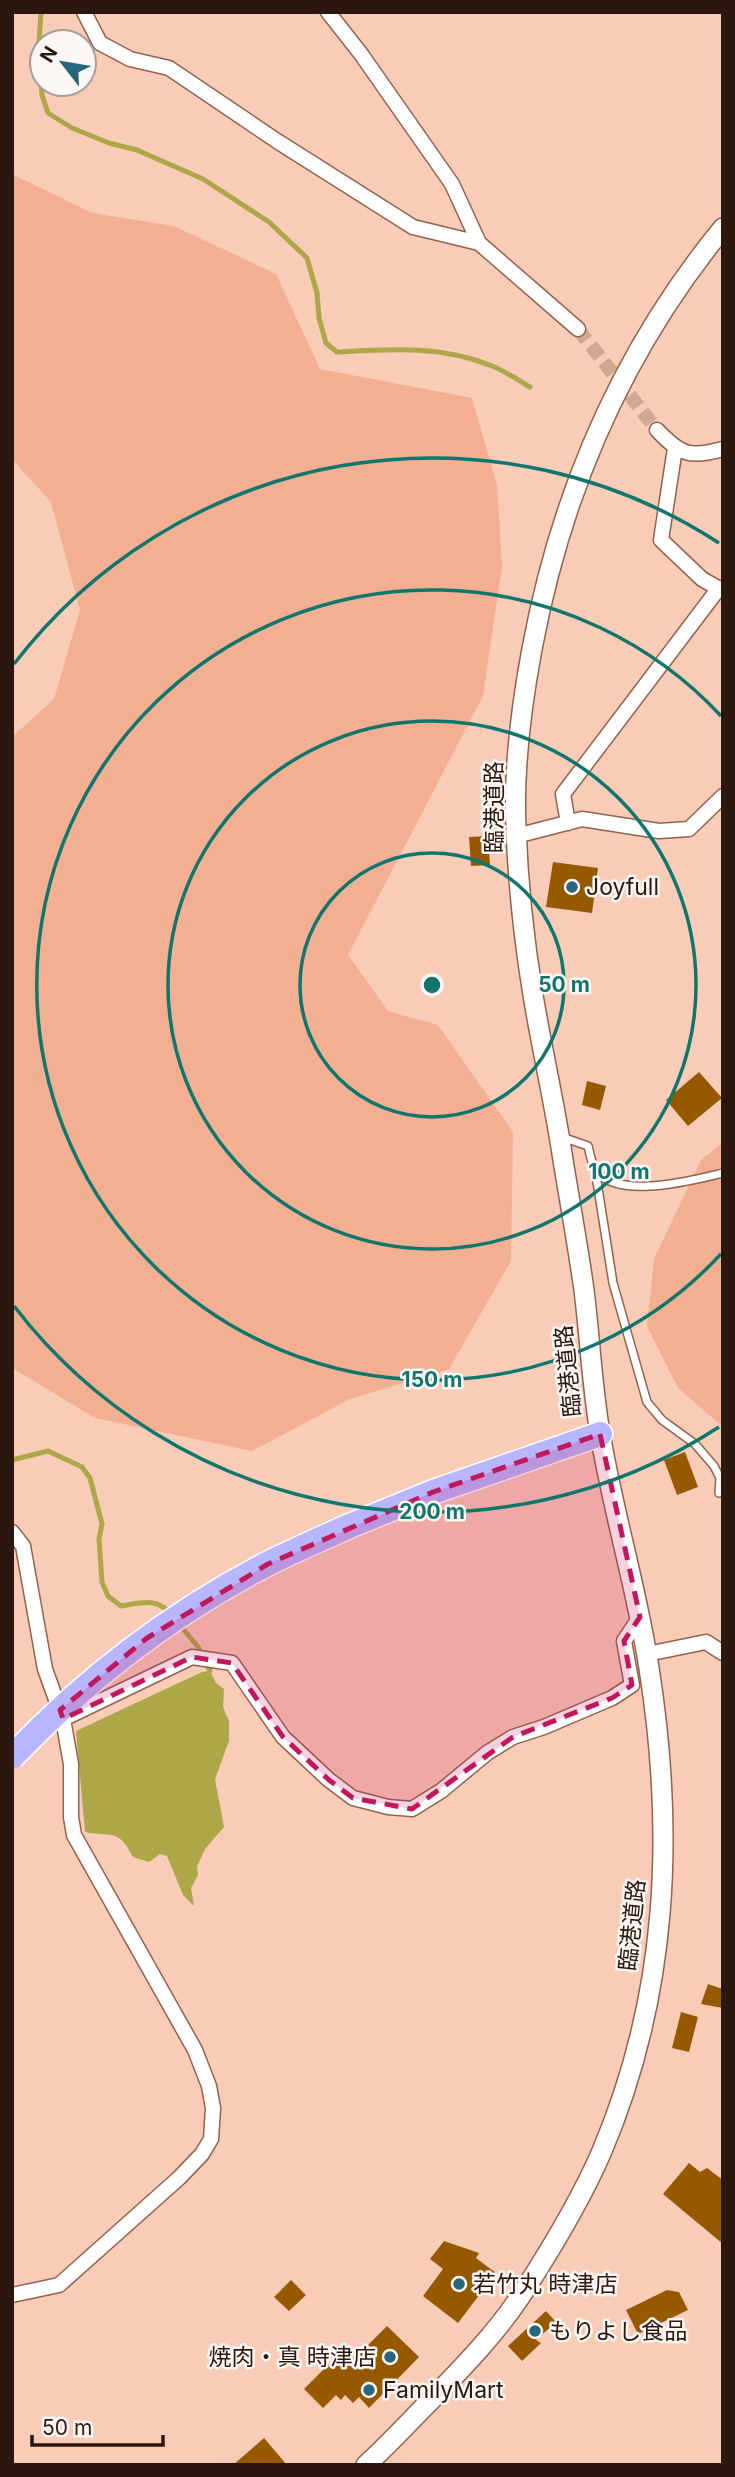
<svg xmlns="http://www.w3.org/2000/svg" width="735" height="2477" font-family="Inter,'Noto Sans JP',sans-serif">
  <style>
    .green { fill: #f2af91 }
    .water { fill: #aea747 }
    .lines { fill: none; stroke-linecap: round; stroke-linejoin: round }
    .stream { stroke: #aea747; stroke-width: 5 }
    .building { fill: #975900 }
    .street-tunnel { stroke: #d0a896; stroke-width: 14; stroke-dasharray: 14 7; stroke-linecap: butt }
    .lane-casing { stroke: #93624c; stroke-width: 10 }
    .street-casing { stroke: #93624c; stroke-width: 17 }
    .secondary-casing { stroke: #93624c; stroke-width: 22 }
    .highway-casing { stroke: #fff; stroke-width: 27 }
    .lane { stroke: #fff; stroke-width: 7 }
    .street { stroke: #fff; stroke-width: 14 }
    .secondary { stroke: #fff; stroke-width: 19 }
    .highway { stroke: #b7b6ff; stroke-width: 24 }
    .highway-bridge-casing { stroke: #fff; stroke-width: 27; stroke-linecap: butt }
    .highway-bridge { stroke: #b7b6ff; stroke-width: 24 }
    .marked { fill: #c2185b; fill-opacity: 0.2; stroke: #c2185b; stroke-width: 5; stroke-dasharray: 14 9; stroke-linejoin: round }
    .ring { fill: none; stroke: #0f766e; stroke-width: 3.5 }
    .poi-dot { fill: #28667c; stroke: #fcf7f4; stroke-width: 2.5 }
    .labels { text-anchor: middle; stroke-width: 5; stroke-linejoin: round; paint-order: stroke }
    .street-label { font-size: 23px; fill: #2b170e; stroke: #fcf7f4 }
    .poi-label { font-size: 23px; fill: #2b170e; stroke: #fcf7f4; text-anchor: start }
    .centre { fill: #0f766e; stroke: #fcf7f4; stroke-width: 3.5 }
    .ring-label { font-size: 21px; text-anchor: middle; font-weight: bold; fill: #0f766e; stroke: #fcf7f4; stroke-width: 5; stroke-linejoin: round; paint-order: stroke }
  </style>
  <rect width="100%" height="100%" fill="#f9ccb8"/>
  <path class="green" d="M12,174l80,39 82,13 102,48 44,95 152,29 25,87 5,81 -19,130 -135,259 40,56 50,14 75,107 -2,129 -62,108 -99,30 -98,52 -157,-33 -83,-50v-631l42,-38 26,-89 -29,-108 -39,-43z
    M723,1142v285l-45,-39 -31,-62 7,-67 47,-99z"/>
  <path class="water" d="M210,1671l6,12 8,6 -1,18 6,14v20l-14,38 9,48 -19,22 -8,17 1,9 -7,13 3,18 -11,-11 -16,-39 -7,-2 -11,8 -16,-5c-15,-29 -21,-20 -48,-25l-9,-101 126,-59z"/>
  <g class="lines">
    <path class="stream" d="M41,12l-2,30 3,53 6,18 24,15 37,15 28,7 66,29 66,43 38,36 10,35 2,25 7,25 11,9c53,-3 105,-7 155,14 13,5 26,14 38,21
      M12,1460l36,-9 34,16 8,11 12,46 -3,15 3,43 6,14 13,10c19,-3 36,-9 50,8
      M179,1624l19,23 12,24"/>
  </g>
  <path class="building" d="M488,836l2,29 -19,1 -2,-29z
    M553,862l45,6 -6,45 -46,-6z
    M699,1072l23,26 -34,28 -22,-26z
    M587,1081l19,5 -6,24 -18,-5z
    M685,1452l13,35 -21,8 -13,-35z
    M708,1984l15,5v19l-22,-4z
    M681,2012l17,5 -9,35 -17,-4z
    M689,2163l11,9 7,-4 16,12v64l-60,-50z
    M444,2241l35,12 -3,5 20,15 -38,50 -35,-27 20,-27 -13,-10z
    M291,2280l15,15 -17,16 -15,-14z
    M667,2290l12,2 9,18 -50,24 -12,-24z
    M546,2311l10,11 -20,18 5,3 -19,18 -14,-15z
    M387,2326l32,31 -50,51 -10,-11 -6,6 -8,-8 -4,5 -5,-5 -13,13 -19,-19 40,-40 8,8 9,-9 3,1z
    M264,2438l23,27h-54z"/>
  <g class="lines">
    <path class="street-tunnel" d="M578,329l79,101"/>
    <g class="lane-casing">
      <path id="lane" d="M562,1137l26,9c2,7 3,15 6,21 19,35 99,13 129,6
        M595,1169l18,114 34,119 15,18 33,24 19,22 6,12 -1,15"/>
    </g>
    <g class="street-casing">
      <path id="street" d="M84,12l16,31 30,16 39,9 108,73 136,86 66,16
        M328,12l33,42 91,130 27,59 99,86
        M657,430c24,25 32,28 66,19
        M675,448l-14,92 41,39 21,12
        M568,823l-5,-29 156,-206
        M516,836l66,-17 77,12 30,-2 34,-33
        M12,1532l11,14 22,123 18,50 8,45v53l3,18 121,215 14,36 4,22 -2,31 -9,15 -23,24 -120,107 -47,10
        M647,1654l59,-12 17,11
        M63,1719l129,-62 40,6 51,74 46,43 24,18 35,9 24,2 29,-18 46,-38 26,-16 31,-10 68,-29 20,-13 -8,-44 16,-24"/>
    </g>
    <g class="secondary-casing">
      <path id="secondary" d="M366,2465c24,-22 45,-45 68,-68 30,-31 62,-64 86,-100 30,-46 60,-95 82,-146 66,-156 73,-317 47,-483 -12,-79 -36,-156 -49,-235 -8,-47 -10,-95 -16,-143 -6,-43 -14,-87 -21,-130 -8,-55 -21,-110 -30,-165 -9,-55 -15,-112 -17,-167 -3,-60 5,-120 16,-179 29,-156 90,-298 191,-421"/>
    </g>
    <g class="highway-casing">
      <path id="highway" d="M347,1527l86,-35 167,-58"/>
    </g>
    <use href="#lane" class="lane"/>
    <use href="#street" class="street"/>
    <use href="#secondary" class="secondary"/>
    <use href="#highway" class="highway"/>
    <g class="highway-bridge-casing">
      <path id="highway-bridge" d="M12,1757c74,-78 162,-145 257,-194 26,-13 52,-24 78,-36"/>
    </g>
    <use href="#highway-bridge" class="highway-bridge"/>
  </g>
  <path class="marked" d="M600,1434l40,183 -16,24 8,44 -20,13 -99,39 -101,72 -59,-11 -24,-18 -46,-43 -51,-74 -40,-6 -129,62 -3,-9 87,-72 121,-74 165,-72z"/>
  <g class="ring">
    <circle cx="432" cy="985" r="132"/>
    <circle cx="432" cy="985" r="264"/>
    <path d="M721 1254A395 395 0 1 1 721 716"/>
    <path d="M719 1427A527 527 0 0 1 14 1306M14 664A527 527 0 0 1 719 543"/>
  </g>
  <g class="poi-dot">
    <circle cx="572" cy="887" r="7"/>
    <circle cx="459" cy="2284" r="7"/>
    <circle cx="535" cy="2331" r="7"/>
    <circle cx="390" cy="2357" r="7"/>
    <circle cx="369" cy="2390" r="7"/>
  </g>
  <g class="labels">
    <g class="street-label">
      <text transform="translate(494 807) rotate(-90)" y="8">臨港道路</text>
      <text transform="translate(568 1371) rotate(-96)" y="8">臨港道路</text>
      <text transform="translate(632 1925) rotate(-84)" y="8">臨港道路</text>
    </g>
    <g class="poi-label">
      <text x="586" y="895">Joyfull</text>
      <text x="473" y="2292">若竹丸 時津店</text>
      <text x="549" y="2339">もりよし食品</text>
      <text x="376" y="2365" text-anchor="end">焼肉・真 時津店</text>
      <text x="383" y="2398">FamilyMart</text>
    </g>
  </g>
  <circle cx="432" cy="985" r="10" class="centre"/>
  <g class="ring-label">
    <text x="564" y="992">50 m</text>
    <text x="619" y="1179">100 m</text>
    <text x="432" y="1387">150 m</text>
    <text x="432" y="1519">200 m</text>
  </g>
  <rect width="735" height="2477" fill="none" stroke="#2b170e" stroke-width="28"/>
  <g transform="translate(63 63) rotate(301)"><circle r="33" fill="#fcf7f4" stroke="#a89d98" stroke-width="2"/>
  <path d="M0-5L12 26L0 18L-12 26Z" fill="#28667c"/>
  <text y="-10" font-size="19" font-weight="bold" text-anchor="middle" fill="#2b170e">N</text>
  </g>
  <path d="M32 2435v10h131v-10" fill="none" stroke="#2b170e" stroke-width="3.5"/>
  <text x="42" y="2435" font-size="21" fill="#2b170e" stroke="#fcf7f4" stroke-width="5" paint-order="stroke">50 m</text>
</svg>
